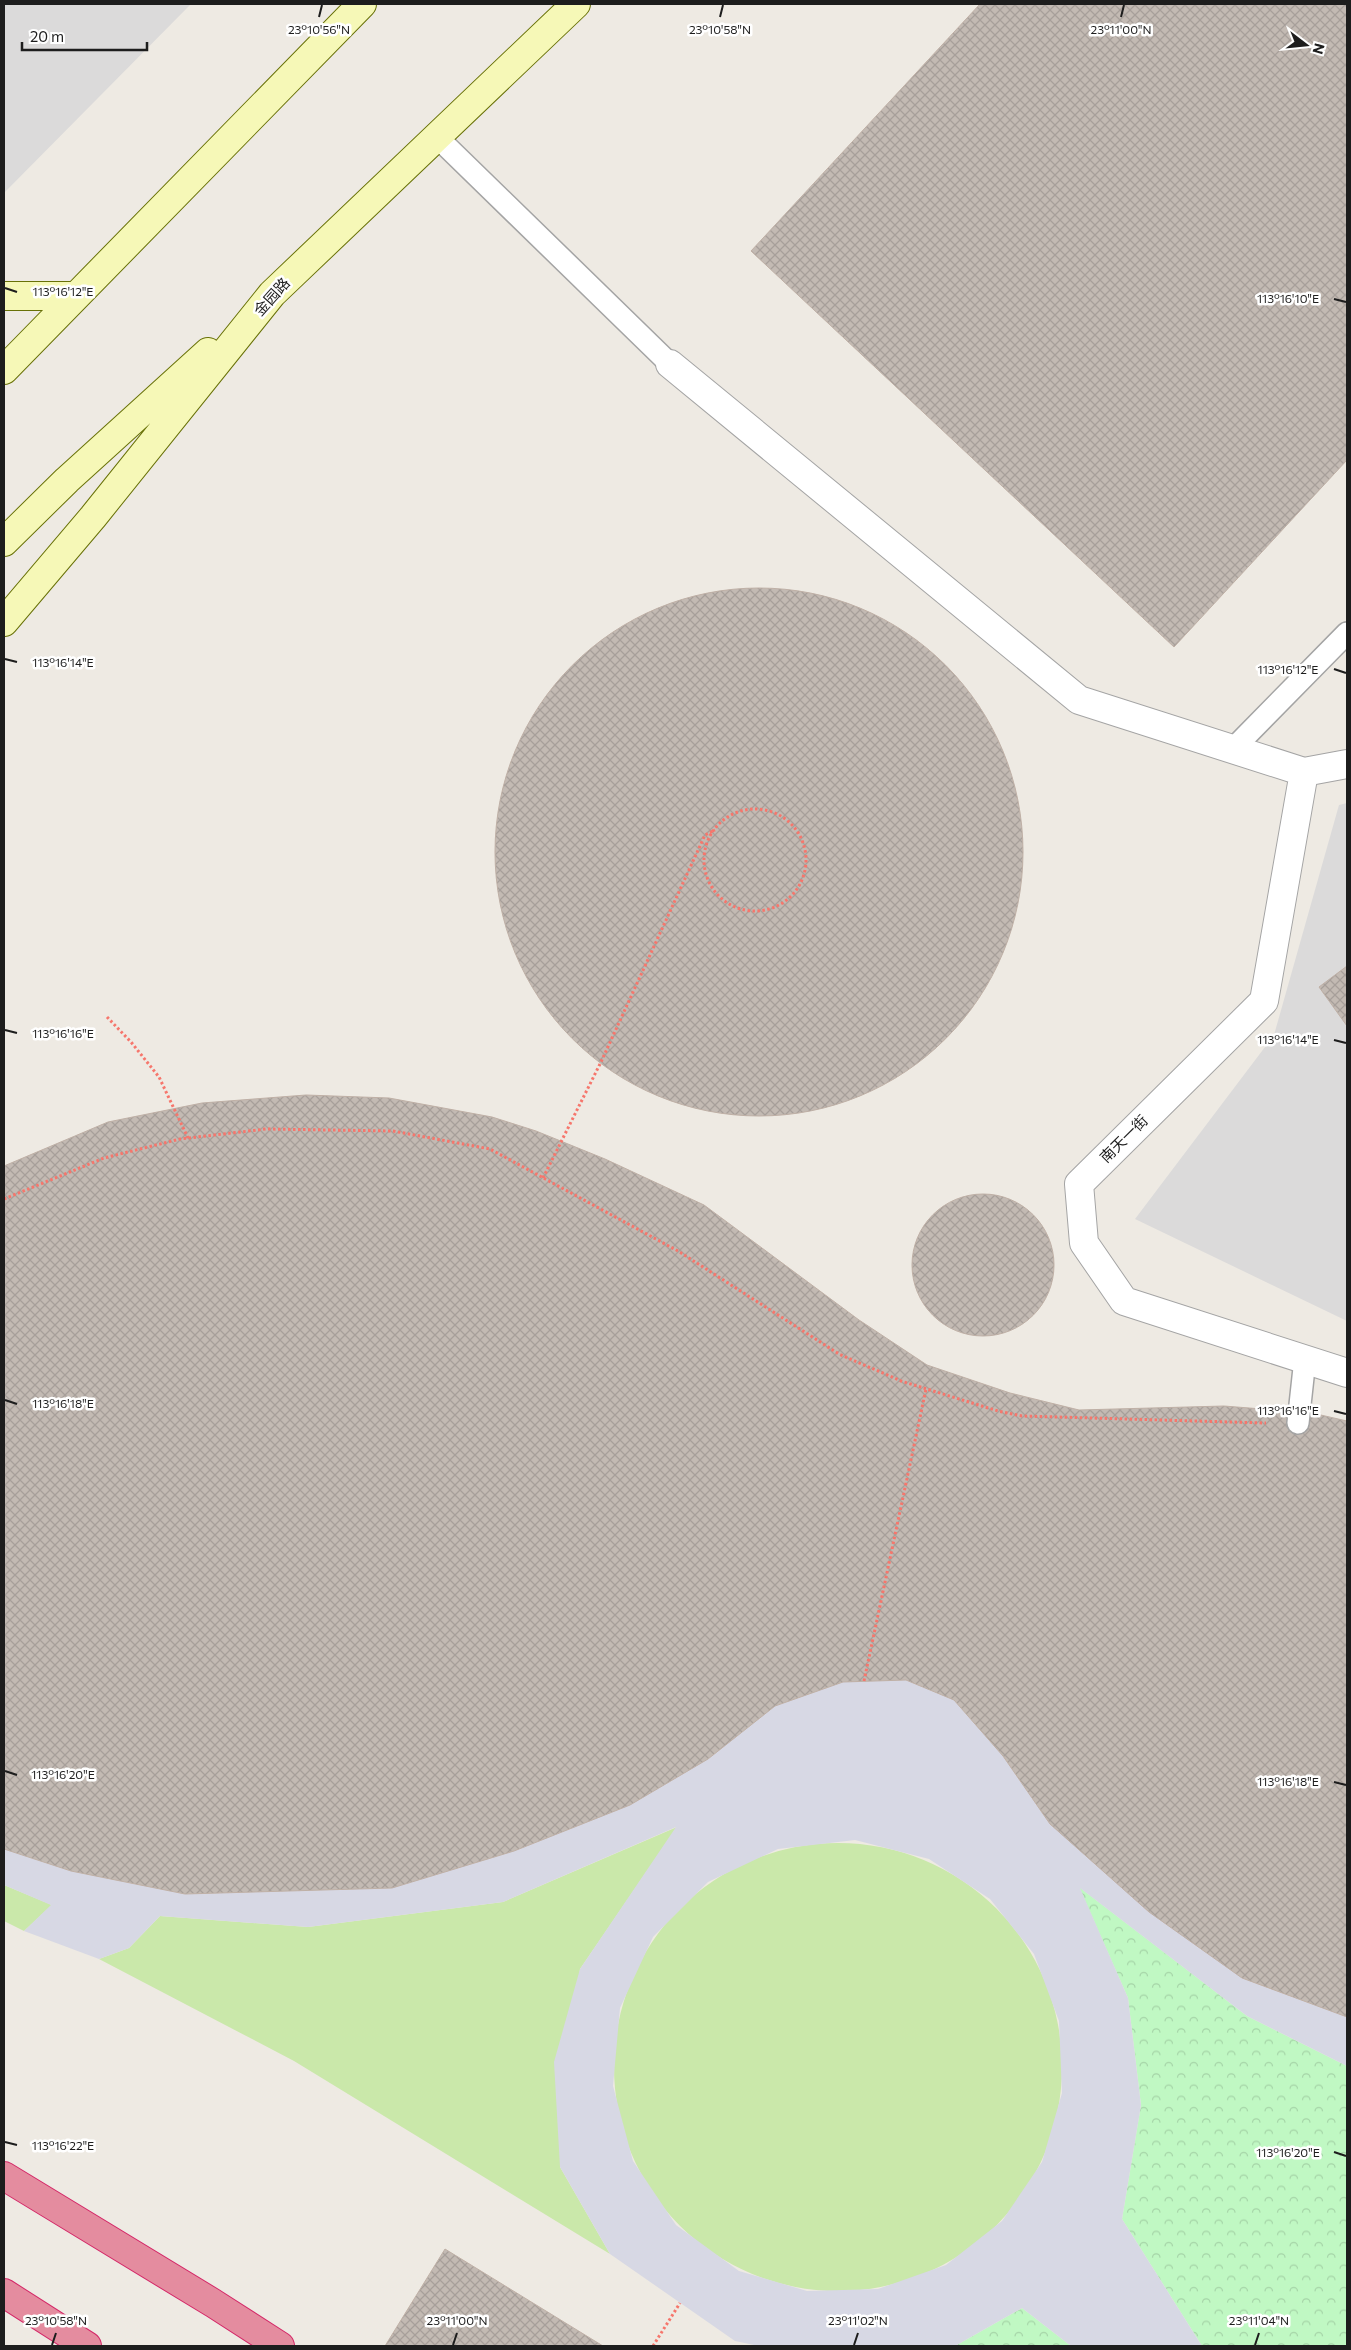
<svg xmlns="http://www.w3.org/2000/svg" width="1351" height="2350" font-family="Commissioner,'Noto Sans SC',sans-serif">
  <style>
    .residential { fill: #dbdada }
    .grass { fill: #cae8aa }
    .park { fill: url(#park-crowns) }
    .plaza { fill: #d7d8e4; fill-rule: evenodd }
    .building { fill: url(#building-cross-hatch); stroke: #bfb0a6 }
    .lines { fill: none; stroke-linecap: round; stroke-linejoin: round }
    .lane-casing { stroke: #a4a4a4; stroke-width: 24 }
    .street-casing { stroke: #a4a4a4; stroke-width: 30 }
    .secondary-casing { stroke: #687107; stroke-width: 30 }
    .highway-casing { stroke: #d42868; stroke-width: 30 }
    .path { stroke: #f6766c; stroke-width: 3; stroke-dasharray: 2.5 2.5; stroke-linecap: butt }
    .lane { stroke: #fff; stroke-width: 21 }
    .street { stroke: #fff; stroke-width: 28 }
    .secondary { stroke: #f6f8b7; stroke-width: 28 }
    .highway { stroke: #e48c9f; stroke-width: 28 }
    .ticks { fill: none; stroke: #1d1d1d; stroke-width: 2 }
    .labels { text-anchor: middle; stroke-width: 5; stroke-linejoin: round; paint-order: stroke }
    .street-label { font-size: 15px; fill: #1d1d1d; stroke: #fff }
    .ticks-label { font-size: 12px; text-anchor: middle; fill: #1d1d1d; stroke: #fff; stroke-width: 5; stroke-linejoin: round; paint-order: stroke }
  </style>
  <defs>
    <pattern id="park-crowns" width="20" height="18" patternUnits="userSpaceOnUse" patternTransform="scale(1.25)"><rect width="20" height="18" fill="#c0f8c3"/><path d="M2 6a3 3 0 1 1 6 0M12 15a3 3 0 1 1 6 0" fill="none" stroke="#a5d4a7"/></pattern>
    <pattern id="building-cross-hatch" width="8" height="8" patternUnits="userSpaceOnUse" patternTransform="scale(1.25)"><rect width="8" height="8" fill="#c3bab3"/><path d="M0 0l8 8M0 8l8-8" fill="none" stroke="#a79f9a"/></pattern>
  </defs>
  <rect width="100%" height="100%" fill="#eeeae3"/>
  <path class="residential" d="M4,4h187l-187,189z
    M1347,803v518l-212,-102 139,-184 65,-230z"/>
  <path class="grass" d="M677,1827l-97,142 -20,198 50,87 -316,-193 -195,-102 30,-11 31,-32 148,11 195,-25z
    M614 2067a224 224 0 1 1 448 0a224 224 0 1 1-448 0Z
    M4,1885l48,20 -28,26 -20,-10z"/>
  <path class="park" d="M1079,1887l168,129 100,50v280h-145l-80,-127 19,-114 -13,-107z
    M1022,2308l49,38h-116z"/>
  <path class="plaza" d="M906,1680l48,20 49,56 47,68 192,154 105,39v49l-100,-50 -167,-128 48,110 13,107 -19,114 80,127h-131l-49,-38 -67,38h-196l-24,-5 -125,-87 -50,-87 -6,-105 26,-93 96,-142 -173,75 -195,25 -148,-11 -31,32 -30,11 -75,-28 27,-26 -47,-20v-36l67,22 114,23 207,-6 316,-129 67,-53 68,-24zM855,1840l74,19 61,40 44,55 25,67 3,72 -20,69 -40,59 -56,44 -68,24 -71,2 -68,-20 -63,-46 -43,-64 -20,-75 7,-78 33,-71 55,-55 70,-33z"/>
  <path class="building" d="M980,4h367v456l-173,187 -423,-396z
    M495 852a264 264 0 1 1 528 0a264 264 0 1 1-528 0Z
    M1347,966v60l-28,-39z
    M306,1095l83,3 103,19 44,14 69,28 99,46 155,115 68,45 83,28 69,17 145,-4 88,7 35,8v596l-105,-39 -93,-66 -99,-88 -47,-68 -49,-56 -48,-20 -63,2 -68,24 -67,53 -78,46 -116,46 -122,37 -207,6 -114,-23 -67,-22v-683l104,-44 94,-19z
    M912 1265a71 71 0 1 1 142 0a71 71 0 1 1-142 0Z
    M445,2249l158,97h-218z"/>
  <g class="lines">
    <g class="lane-casing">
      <path id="lane" d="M438,138l232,226
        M1233,749l114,-116
        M1298,1423l7,-64"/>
    </g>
    <g class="street-casing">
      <path id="street" d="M670,364l409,336 225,72 43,-8
        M1304,772l-40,229 -185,183 5,59 40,58 223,72"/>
    </g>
    <g class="secondary-casing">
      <path id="secondary" d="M4,296h71
        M4,370l358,-366
        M4,542l63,-62 141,-128
        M4,622l89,-105 179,-223 304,-290"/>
    </g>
    <g class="highway-casing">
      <path id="highway" d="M4,2176l209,127 67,43
        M4,2293l83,53"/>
    </g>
    <path class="path" d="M704 860a51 51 0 1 1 102 0a51 51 0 1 1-102 0Z
      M107,1017l24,25 28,35 29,61
      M543,1178l58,-116 104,-227 10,-5
      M4,1199l100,-41 76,-19 86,-10 127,2 97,18 188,102 161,103 62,27 97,30 24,5 244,7
      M864,1681l62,-292
      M653,2346l27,-43"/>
    <use href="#lane" class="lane"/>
    <use href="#street" class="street"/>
    <use href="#secondary" class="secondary"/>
    <use href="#highway" class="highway"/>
  </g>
  <path class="ticks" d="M319,17l3,-12M720,17l3,-12M1121,17l3,-12M5,288l12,4M1334,299l12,3M5,659l12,3M1334,669l12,4M5,1030l12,3M1334,1040l12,3M5,1400l12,4M1334,1411l12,3M5,1771l12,4M1334,1782l12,3M5,2142l12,3M1334,2152l12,4M52,2345l4,-12M453,2345l4,-12M854,2345l4,-12M1255,2345l4,-12"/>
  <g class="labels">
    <g class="street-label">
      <text transform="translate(272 297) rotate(-48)" y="5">金园路</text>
      <text transform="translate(1124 1139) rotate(-45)" y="5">南天一街</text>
    </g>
  </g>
  <g class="ticks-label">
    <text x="319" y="34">23°10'56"N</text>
    <text x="720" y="34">23°10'58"N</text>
    <text x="1121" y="34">23°11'00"N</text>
    <text x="63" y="296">113°16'12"E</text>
    <text x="1288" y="303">113°16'10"E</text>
    <text x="63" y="667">113°16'14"E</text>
    <text x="1288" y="674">113°16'12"E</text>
    <text x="63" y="1038">113°16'16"E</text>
    <text x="1288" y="1044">113°16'14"E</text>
    <text x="63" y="1408">113°16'18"E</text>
    <text x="1288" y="1415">113°16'16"E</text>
    <text x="63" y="1779">113°16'20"E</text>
    <text x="1288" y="1786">113°16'18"E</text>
    <text x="63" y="2150">113°16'22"E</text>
    <text x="1288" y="2157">113°16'20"E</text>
    <text x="56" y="2325">23°10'58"N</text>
    <text x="457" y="2325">23°11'00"N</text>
    <text x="858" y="2325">23°11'02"N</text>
    <text x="1259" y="2325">23°11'04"N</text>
  </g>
  <rect width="1351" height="2350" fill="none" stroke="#1d1d1d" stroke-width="10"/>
  <g transform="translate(1306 45) rotate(106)" stroke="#ffffff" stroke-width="4" paint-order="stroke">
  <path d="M0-4L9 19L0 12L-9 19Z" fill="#1d1d1d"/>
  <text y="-8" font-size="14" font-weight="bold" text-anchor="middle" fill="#1d1d1d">N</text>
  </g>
  <path d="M22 42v8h125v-8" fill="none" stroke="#1d1d1d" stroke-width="2.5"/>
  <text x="30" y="42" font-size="15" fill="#1d1d1d" stroke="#ffffff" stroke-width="4" paint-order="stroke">20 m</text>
</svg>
